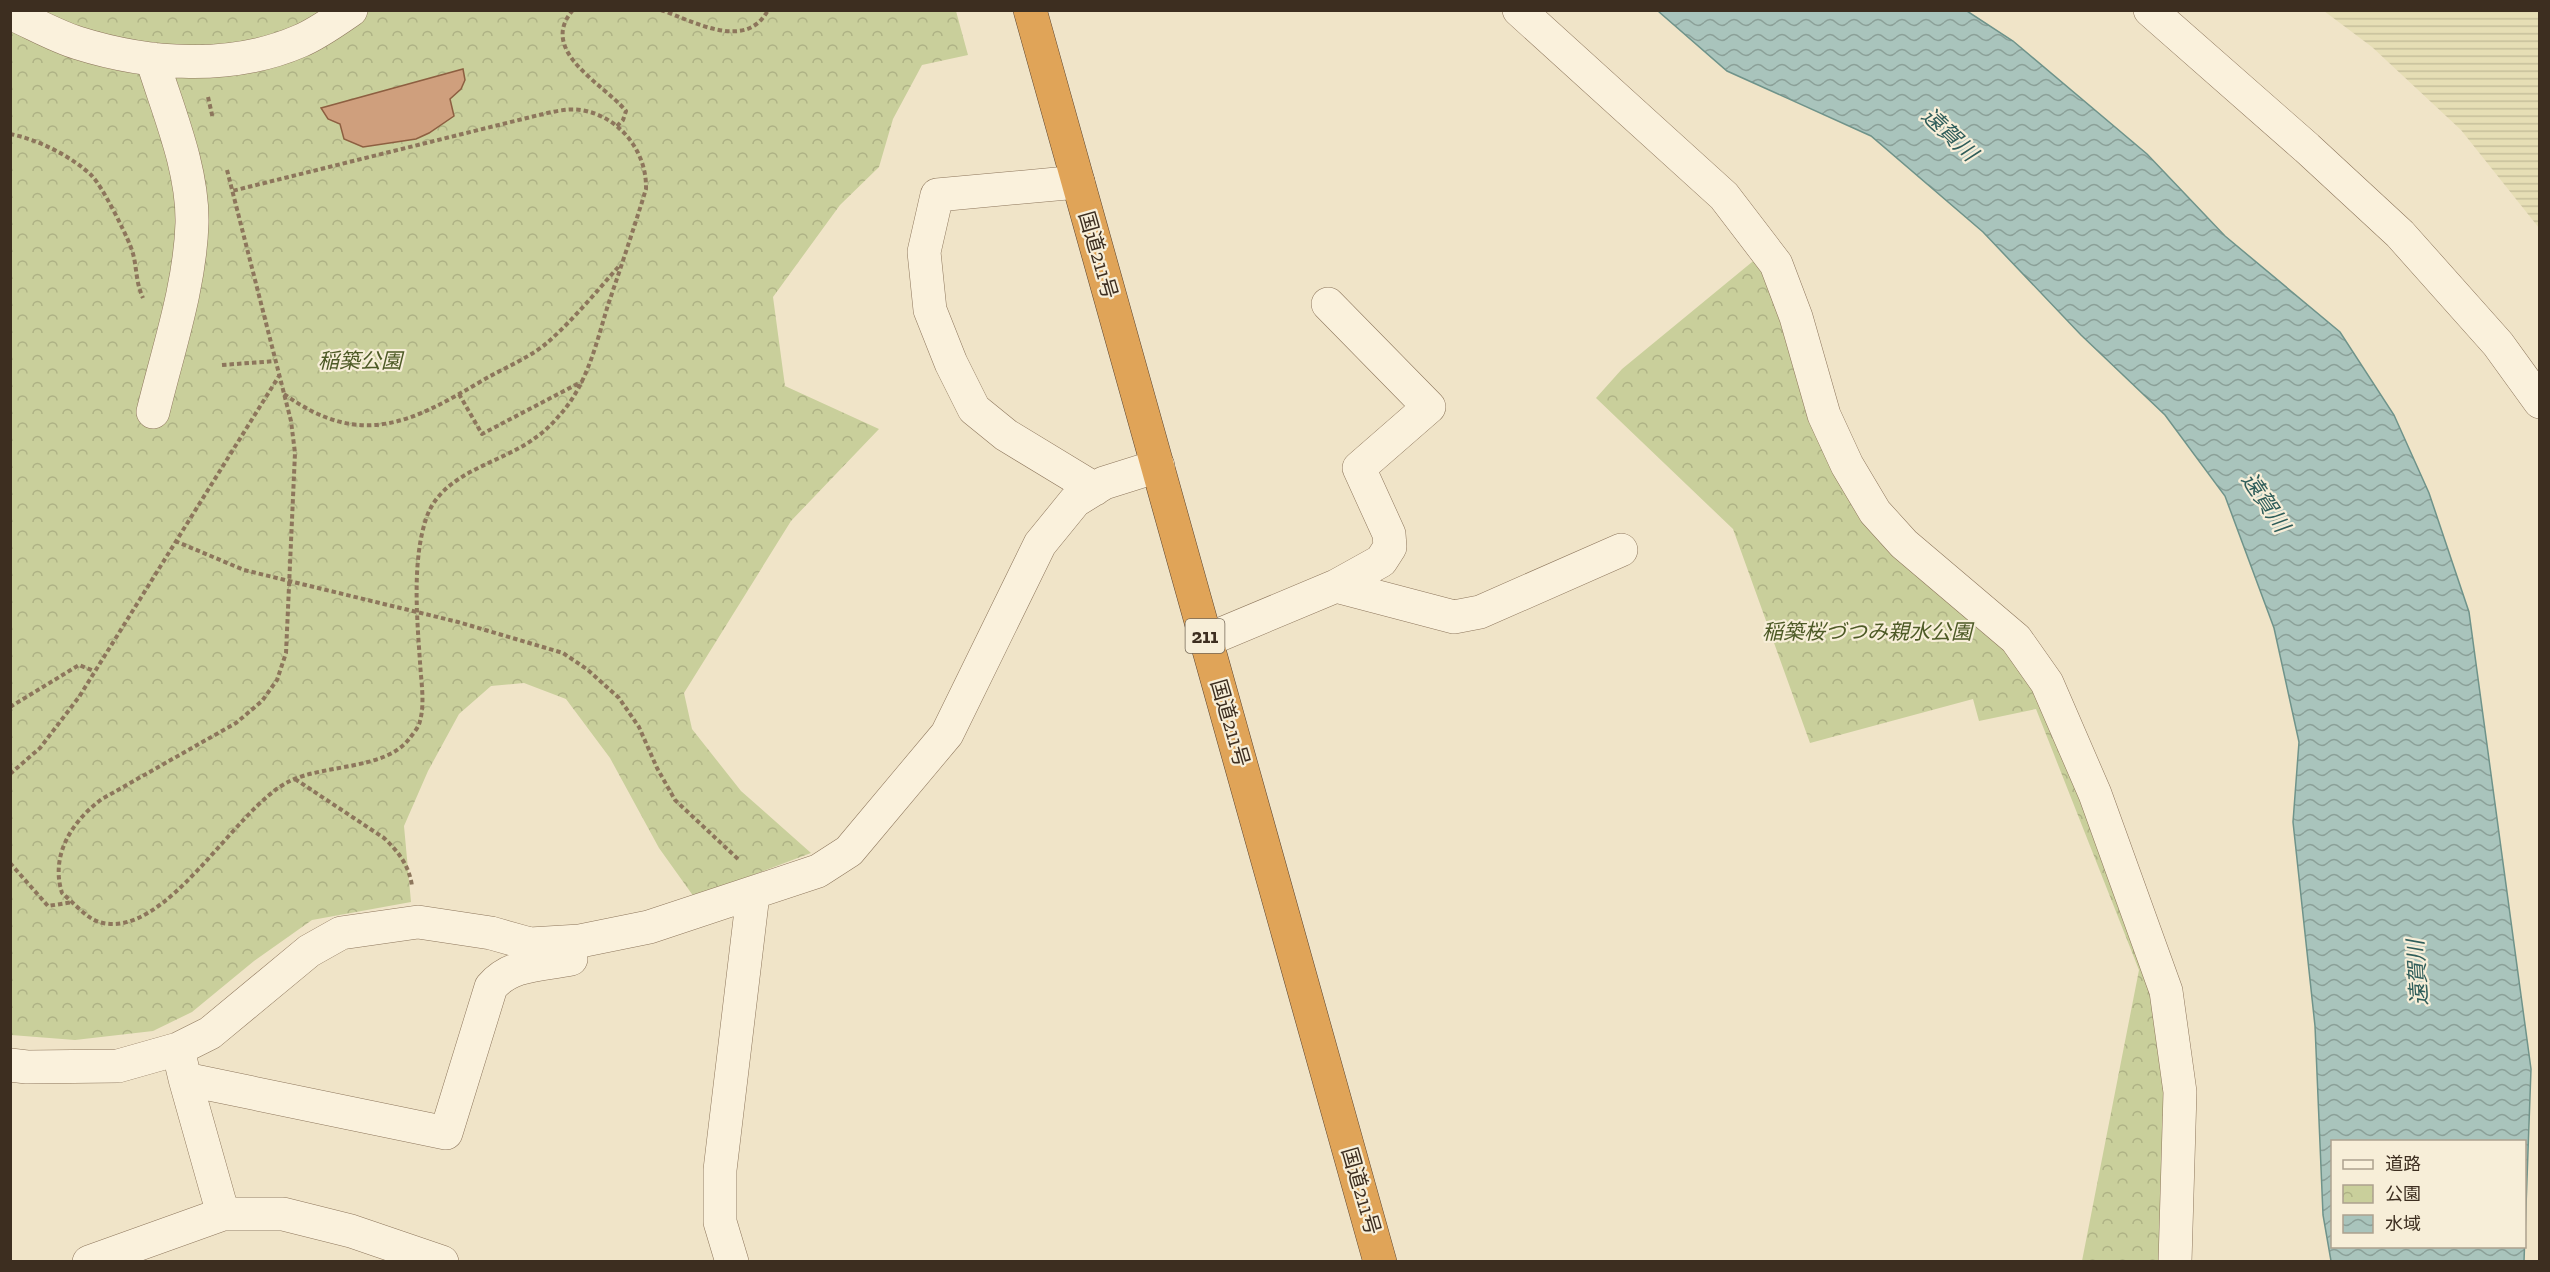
<svg xmlns="http://www.w3.org/2000/svg" width="2550" height="1272" font-family="'Zilla Slab','Noto Sans JP',serif">
  <style>
    .farmland { fill: url(#farmland-rules) }
    .park { fill: url(#park-crowns) }
    .water { fill: url(#water-waves); stroke: #6f938a; stroke-width: 1.5; fill-rule: evenodd }
    .building { fill: #cf9f7d; stroke: #8d5f41; stroke-width: 1.5 }
    .lines { fill: none; stroke-linecap: round; stroke-linejoin: round }
    .minor-casing { stroke: #8d765c; stroke-width: 34 }
    .highway-casing { stroke: #5b4430; stroke-width: 34 }
    .path { stroke: #8d765c; stroke-width: 4; stroke-dasharray: 4.5 3; stroke-linecap: butt }
    .minor { stroke: #faf1dc; stroke-width: 33 }
    .highway { stroke: #e0a458; stroke-width: 33 }
    .labels { text-anchor: middle; stroke-width: 4.5; stroke-linejoin: round; paint-order: stroke }
    .shield { fill: #f7eed8; stroke: #756857; stroke-width: 1.5 }
    .shield-label { font-size: 20px; font-weight: bold; fill: #3d2e20 }
    .street-label { font-size: 21px; fill: #3d2e20; stroke: #f7eed8 }
    .park-label { font-size: 21px; font-style: italic; fill: #4d5a26; stroke: #f7eed8 }
    .water-label { font-size: 22px; font-style: italic; fill: #2f5d5a; stroke: #f7eed8 }
  </style>
  <defs>
    <pattern id="farmland-rules" width="6" height="5" patternUnits="userSpaceOnUse" patternTransform="scale(1.5)"><rect width="6" height="5" fill="#e6deb5"/><path d="M0 2.5h6" fill="none" stroke="#c6bf9b"/></pattern>
    <pattern id="park-crowns" width="20" height="18" patternUnits="userSpaceOnUse" patternTransform="scale(1.5)"><rect width="20" height="18" fill="#c9cf9b"/><path d="M2 6a3 3 0 1 1 6 0M12 15a3 3 0 1 1 6 0" fill="none" stroke="#aeb285"/></pattern>
    <pattern id="water-waves" width="16" height="10" patternUnits="userSpaceOnUse" patternTransform="scale(1.5)"><rect width="16" height="10" fill="#a9c4bc"/><path d="M0 5q4-4 8 0t8 0" fill="none" stroke="#8ba098"/></pattern>
  </defs>
  <rect width="100%" height="100%" fill="#f0e4c8"/>
  <path class="farmland" d="M2324,11h215v217l-78,-98 -89,-83z"/>
  <path class="park" d="M10,11h946l12,44 -46,10 -29,54 -14,48 -39,38 -67,92 12,89 94,43 -88,92 -107,172 8,36 49,62 70,62 -117,44 -35,-49 -49,-90 -44,-59 -42,-16 -33,3 -32,28 -31,57 -24,55 7,76 -99,18 -58,41 -62,51 -39,19 -78,9 -64,-5z
    M1763,253l112,259 141,127 150,352 10,270h-94l57,-291 -103,-261 -57,12 -6,-22 -163,44 -77,-214 -137,-131 26,-29z"/>
  <path class="water" d="M1658,11h309l46,30 134,113 78,82 115,96 54,83 35,78 40,119 62,457 -7,192h-193l-8,-46 -8,-189 -22,-204 6,-80 -25,-114 -49,-132 -60,-81 -84,-80 -98,-103 -112,-96 -144,-65zM2332,1142h192v104h-192z"/>
  <path class="building" d="M463,69l2,11 -4,9 -11,10 4,17 -25,17 -13,6 -53,8 -19,-8 -4,-15 -12,-5 -7,-11z"/>
  <g class="lines">
    <g class="minor-casing">
      <path id="minor" d="M1519,10l205,186 52,68 20,53 28,98 23,50 28,47 29,32 112,95 31,44 48,111 71,197 14,101 -5,170
        M2150,10l157,138 93,86 98,110 42,58
        M10,13c23,10 45,23 68,30 70,22 153,28 222,-2 17,-7 35,-20 51,-31
        M152,59c16,52 41,109 40,164 -2,64 -24,127 -39,189
        M1078,182l-141,13 -13,57 6,58 21,53 23,46 32,26 89,54
        M1328,304l101,103 -70,61 30,66 1,13 -9,14 -45,25
        M1207,640l129,-54 118,31 26,-5 141,-62
        M178,1049l7,30 261,54 45,-146c20,-24 51,-22 80,-28
        M10,1065l17,2 91,-1 60,-17 32,-16 99,-82 32,-18 77,-11 73,11 39,11 50,-3 69,-14 169,-56 31,-20 98,-117 93,-190 35,-43 29,-18 54,-17
        M185,1079l38,135h60l68,17 91,31
        M89,1262l134,-48
        M732,1262l-12,-40v-52l33,-276"/>
    </g>
    <g class="highway-casing">
      <path id="highway" d="M1030,10l350,1252"/>
    </g>
    <path class="path" d="M573,10c-36,41 31,74 53,101l-3,9 -7,7
      M661,10c32,11 85,42 107,0
      M208,97l5,22
      M10,134c27,5 63,23 82,42 10,10 32,54 38,69 8,19 4,33 13,53
      M227,170l64,251 4,32 -9,200 -9,27 -15,21 -26,22 -134,76c-30,22 -52,56 -40,94 11,9 24,25 37,29 67,20 136,-115 191,-141 35,-17 95,-11 119,-42 4,-5 10,-12 11,-18 5,-18 1,-40 0,-59 -3,-44 -8,-101 6,-143 15,-47 74,-55 109,-81 8,-5 17,-14 23,-21 29,-31 38,-73 50,-112 13,-38 26,-77 38,-116 1,-38 -27,-73 -65,-79 -14,-2 -29,2 -42,5l-307,76
      M222,365l54,-4
      M284,394c78,56 128,28 201,-15 21,-12 46,-22 63,-37 26,-23 49,-51 72,-77
      M459,394l23,40 101,-53
      M175,541l69,29 214,52 105,31 25,17 31,28 20,29 18,41 18,32 63,59
      M10,707l69,-42 15,6
      M10,774l30,-26 39,-51 200,-321
      M295,779l89,59c15,14 25,28 28,48
      M10,863l38,43 25,-4"/>
    <use href="#minor" class="minor"/>
    <use href="#highway" class="highway"/>
  </g>
  <g class="labels">
    <rect class="shield" x="1185.5" y="619" width="39" height="34" rx="4.5"/>
    <g class="shield-label">
      <text x="1205" y="643">211</text>
    </g>
    <g class="street-label">
      <text transform="translate(1098 255) rotate(74)" y="7">国道211号</text>
      <text transform="translate(1230 723) rotate(74)" y="7">国道211号</text>
      <text transform="translate(1361 1191) rotate(74)" y="7">国道211号</text>
    </g>
    <g class="park-label">
      <text x="360" y="368">稲築公園</text>
      <text x="1867" y="639">稲築桜づつみ親水公園</text>
    </g>
    <g class="water-label">
      <text transform="translate(1950 134) rotate(43)" y="8">遠賀川</text>
      <text transform="translate(2266 502) rotate(56)" y="8">遠賀川</text>
      <text transform="translate(2417 973) rotate(-94)" y="8">遠賀川</text>
    </g>
  </g>
  <rect width="2550" height="1272" fill="none" stroke="#3d2e20" stroke-width="24"/>
  <rect x="2331" y="1140" width="195" height="108" fill="#f7eed8" stroke="#ada18e" stroke-width="1.5"/>
  <rect x="2343" y="1160" width="30" height="9" fill="#faf1dc" stroke="#ada18e" stroke-width="1.5"/>
  <text x="2385" y="1170" font-size="18" fill="#3d2e20">道路</text>
  <rect x="2343" y="1185" width="30" height="18" fill="url(#park-crowns)" stroke="#ada18e" stroke-width="1.5"/>
  <text x="2385" y="1200" font-size="18" fill="#3d2e20">公園</text>
  <rect x="2343" y="1215" width="30" height="18" fill="url(#water-waves)" stroke="#ada18e" stroke-width="1.5"/>
  <text x="2385" y="1230" font-size="18" fill="#3d2e20">水域</text>
</svg>
